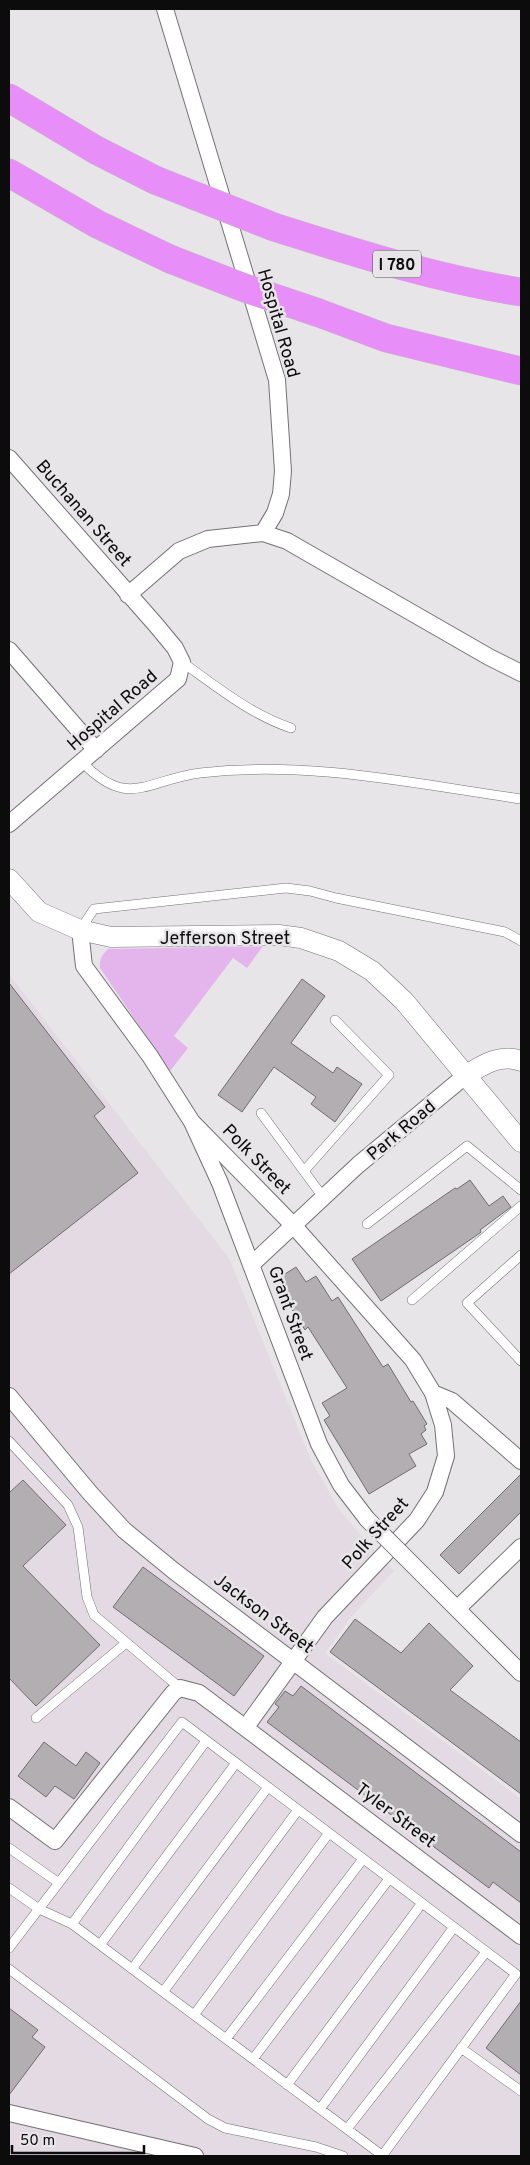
<svg xmlns="http://www.w3.org/2000/svg" width="530" height="2165" font-family="Overpass,sans-serif">
  <style>
    .built { fill: #e3dae4 }
    .green { fill: #e4b5ec }
    .building { fill: #b2aeb2; stroke: #706d71 }
    .lines { fill: none; stroke-linecap: round; stroke-linejoin: round }
    .service-casing { stroke: #747174; stroke-width: 10 }
    .minor-casing { stroke: #747174; stroke-width: 18 }
    .tertiary-casing { stroke: #747174; stroke-width: 21 }
    .motorway-casing { stroke: #c0c0c0; stroke-width: 29 }
    .service { stroke: #fff; stroke-width: 9 }
    .minor { stroke: #fff; stroke-width: 16 }
    .tertiary { stroke: #fff; stroke-width: 20 }
    .motorway { stroke: #e88ef8; stroke-width: 28 }
    .minor-bridge-casing { stroke: #747174; stroke-width: 18; stroke-linecap: butt }
    .motorway-bridge-casing { stroke: #c0c0c0; stroke-width: 29; stroke-linecap: butt }
    .minor-bridge { stroke: #fff; stroke-width: 16 }
    .motorway-bridge { stroke: #e88ef8; stroke-width: 28 }
    .labels { text-anchor: middle; stroke-width: 5; stroke-linejoin: round; paint-order: stroke }
    .shield { fill: #e8e5e9; stroke: #4f4d4f; stroke-width: 1 }
    .shield-label { font-size: 16px; font-weight: bold; fill: #0d0c0d }
    .street-label { font-size: 18px; fill: #0d0c0d; stroke: #e8e5e9 }
  </style>
  <rect width="100%" height="100%" fill="#e8e5e9"/>
  <path class="built" d="M9,974l220,284 82,202 27,48 26,31 30,32 -42,45 -27,37 196,146v357h-512z"/>
  <path class="green" d="M263,946l-16,22 -14,-10 -59,78 14,12 -18,23 -70,-103c-1,-9 2,-13 8,-19z"/>
  <path class="building" d="M302,979l23,17 -34,47 42,30 4,-6 25,17 -27,38 -24,-18 5,-7 -42,-30 -32,45 -24,-17z
    M9,983l96,124 -11,9 44,57 -129,101z
    M470,1180l19,26 14,-10 8,11 -31,23 1,2 -1,1 -99,68 -29,-42 103,-71 2,1z
    M296,1267l10,15 10,-6 16,25 6,-4 45,70 5,-3 23,38 2,-1 14,23 -3,2 2,4 -5,4 6,10 -18,10 7,12 -47,28 -45,-74 6,-4 -8,-13 25,-15 -39,-61 -3,3 -31,-49z
    M521,1474v38l-62,62 -19,-19z
    M23,1480l43,45 -43,41 77,79 -64,61 -27,-28v-185z
    M143,1567l121,89 -30,40 -121,-89z
    M355,1619l46,34 28,-30 44,43 -23,24 71,52v52l-191,-142z
    M301,1686l220,166v51l-28,-21 -4,6 -222,-166 12,-15 -4,-3 10,-13 8,5z
    M44,1742l32,24 10,-14 14,11 -26,36 -19,-13 -9,11 -28,-21z
    M521,2001v74l-35,-27z
    M9,2008l29,22 -6,7 13,10 -36,48z"/>
  <g class="lines">
    <g class="service-casing">
      <path id="service" d="M182,662c35,25 68,52 109,66
        M82,762c46,48 64,18 118,11 108,-13 215,11 321,26
        M80,930l14,-21 192,-21 24,3 26,7 169,34 16,9
        M261,1113l62,84
        M304,1171l85,-96 -54,-55
        M367,1224l100,-78 54,44
        M521,1255l-54,48 54,58
        M412,1300l109,-94
        M9,1441l59,64 10,22 9,70 7,18 86,73
        M36,1718l90,-75
        M9,1848l50,35
        M9,1888l30,21 33,15 311,232
        M72,1924l134,-183
        M100,1945l136,-182
        M9,1948l173,-226 334,252 -134,182
        M9,1969l199,150 17,9 91,19 27,9
        M132,1969l136,-182
        M163,1992l135,-182
        M194,2015l135,-182
        M226,2039l137,-180
        M461,2048l60,43
        M253,2059l136,-180
        M287,2085l135,-182
        M320,2109l134,-182
        M347,2129l139,-177"/>
    </g>
    <g class="minor-casing">
      <path id="minor" d="M165,9l112,371 6,91 -2,23 -6,19 -12,20
        M9,458l147,167 19,23 7,14 -4,17 -169,145
        M128,595l51,-44 29,-12 55,-6 24,8 202,116 32,16
        M9,650l87,100
        M80,930l4,36 66,90 42,66 28,61 99,261 22,41 26,34
        M192,1122l101,103 120,135 20,33 10,32 3,31 -11,36 -18,28 -92,97 -79,110
        M251,1265l107,-100 107,-89
        M433,1393l19,8 69,60
        M9,1396l81,97 34,37 50,41 347,263
        M422,1574l99,99
        M457,1609l64,-62
        M9,1807l46,34 118,-148 7,-5 19,5 322,243
        M9,2113l186,43"/>
    </g>
    <g class="tertiary-casing">
      <path id="tertiary" d="M9,879l30,33 41,18 31,7 168,-2 22,3 38,13 33,20 32,30 117,141
        M465,1076c17,-11 36,-23 56,-15"/>
    </g>
    <g class="motorway-casing">
      <path id="motorway" d="M9,98l87,52 59,30
        M9,173l88,51 73,35
        M274,227c82,26 163,52 247,65
        M319,313l67,25 135,33"/>
    </g>
    <use href="#service" class="service"/>
    <use href="#minor" class="minor"/>
    <use href="#tertiary" class="tertiary"/>
    <use href="#motorway" class="motorway"/>
    <g class="minor-bridge-casing">
      <path id="minor-bridge" d="M367,1519l55,55"/>
    </g>
    <g class="motorway-bridge-casing">
      <path id="motorway-bridge" d="M155,180l119,47
        M170,259l72,28 77,26"/>
    </g>
    <use href="#minor-bridge" class="minor-bridge"/>
    <use href="#motorway-bridge" class="motorway-bridge"/>
  </g>
  <g class="labels">
    <rect class="shield" x="373" y="250.5" width="48" height="27" rx="4"/>
    <g class="shield-label">
      <text x="397" y="270">I 780</text>
    </g>
    <g class="street-label">
      <text transform="translate(279 323) rotate(74)" y="6">Hospital Road</text>
      <text transform="translate(84 513) rotate(49)" y="6">Buchanan Street</text>
      <text transform="translate(112 710) rotate(-41)" y="6">Hospital Road</text>
      <text x="225" y="944">Jefferson Street</text>
      <text transform="translate(401 1130) rotate(-40)" y="6">Park Road</text>
      <text transform="translate(257 1159) rotate(46)" y="6">Polk Street</text>
      <text transform="translate(291 1313) rotate(70)" y="6">Grant Street</text>
      <text transform="translate(375 1533) rotate(-48)" y="6">Polk Street</text>
      <text transform="translate(264 1613) rotate(37)" y="6">Jackson Street</text>
      <text transform="translate(396 1815) rotate(37)" y="6">Tyler Street</text>
    </g>
  </g>
  <rect width="530" height="2165" fill="none" stroke="#0d0c0d" stroke-width="20"/>
  <path d="M12 2145v8h132v-8" fill="none" stroke="#0d0c0d" stroke-width="2.5"/>
  <text x="20" y="2145" font-size="15" fill="#0d0c0d" stroke="#e8e5e9" stroke-width="4" paint-order="stroke">50 m</text>
</svg>
